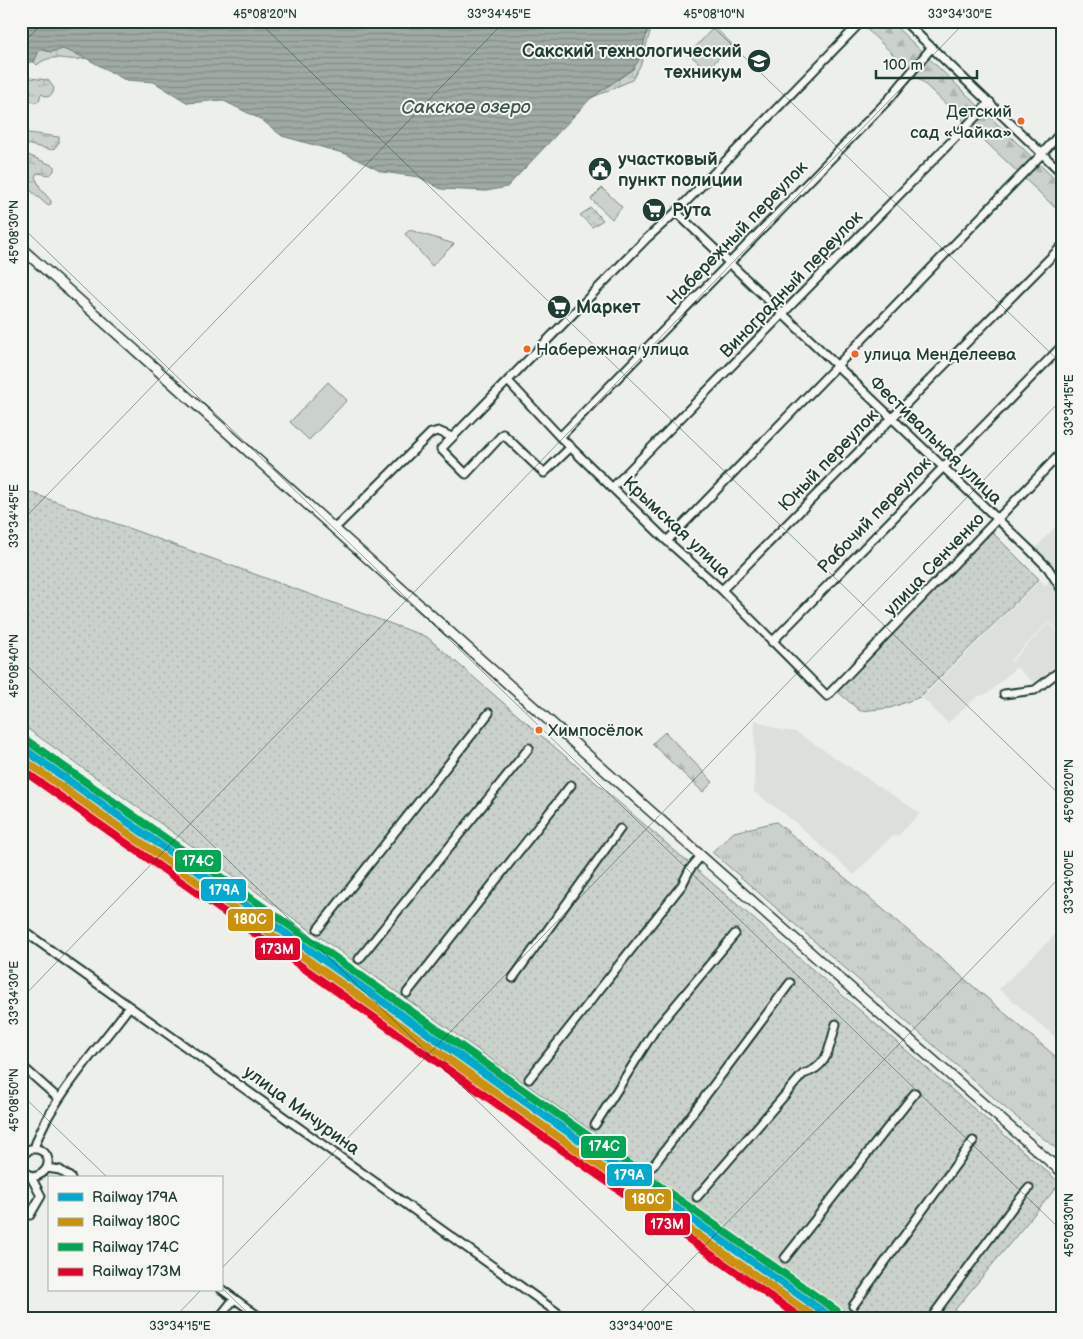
<svg xmlns="http://www.w3.org/2000/svg" width="1083" height="1339" font-family="'Balsamiq Sans',sans-serif">
  <style>
    .built { fill: #dce0db }
    .grass { fill: url(#grass-tufts); stroke: #758880 }
    .forest { fill: url(#forest-firs); stroke: #758880 }
    .wetland { fill: url(#wetland-marsh); stroke: #758880 }
    .park { fill: url(#park-dots); stroke: #758880 }
    .pitch { fill: #cbd2cc; stroke: #758880 }
    .water { fill: url(#water-rules); stroke: #6c7e77 }
    .lines { fill: none; stroke-linecap: round; stroke-linejoin: round }
    .minor-casing { stroke: #1f3d34; stroke-width: 11 }
    .major-casing { stroke: #1f3d34; stroke-width: 12 }
    .minor { stroke: #f6f6f2; stroke-width: 7 }
    .major { stroke: #f6f6f2; stroke-width: 9 }
    .rail-1-casing { stroke: #f6f6f2; stroke-width: 11 }
    .rail-2-casing { stroke: #f6f6f2; stroke-width: 11 }
    .rail-3-casing { stroke: #f6f6f2; stroke-width: 11 }
    .rail-4-casing { stroke: #f6f6f2; stroke-width: 11 }
    .rail-1 { stroke: #00a9ce; stroke-width: 8 }
    .rail-2 { stroke: #cc910a; stroke-width: 8 }
    .rail-3 { stroke: #00a651; stroke-width: 8 }
    .rail-4 { stroke: #e4002b; stroke-width: 8 }
    .ticks { fill: none; stroke: #1f3d34; stroke-width: 1; stroke-opacity: 0.45 }
    .bus-dot { fill: #f26522; stroke: #f6f6f2; stroke-width: 2 }
    .labels { text-anchor: middle; stroke-width: 4; stroke-linejoin: round; paint-order: stroke }
    .bus-label { font-size: 17px; fill: #1f3d34; stroke: #f6f6f2; text-anchor: start }
    .poi-label { font-size: 18px; font-weight: bold; fill: #1f3d34; stroke: #f6f6f2; text-anchor: start }
    .street-label { font-size: 18px; fill: #1f3d34; stroke: #f6f6f2 }
    .water-label { font-size: 19px; font-style: italic; fill: #3f5850; stroke: #f6f6f2 }
    .line-badge { stroke: #f6f6f2; stroke-width: 2 }
    .badge-label { font-size: 14px; text-anchor: middle; font-weight: bold; fill: #fff }
    .neatline { fill: none; stroke: #1f3d34; stroke-width: 2 }
    .ticks-label { font-size: 12px; text-anchor: middle; fill: #1f3d34 }
  </style>
  <defs>
    <pattern id="grass-tufts" width="24" height="20" patternUnits="userSpaceOnUse" patternTransform="scale(1.25)"><rect width="24" height="20" fill="#cbd2cc"/><path d="M3 7l-1-3M5 7V3M7 7l1-3M15 17l-1-3M17 17v-4M19 17l1-3" fill="none" stroke="#aeb5b0"/></pattern>
    <pattern id="forest-firs" width="22" height="20" patternUnits="userSpaceOnUse" patternTransform="scale(1.25)"><rect width="22" height="20" fill="#cbd2cc"/><path d="M5 1l3.5 6h-7zM16 11l3.5 6h-7z" fill="#aeb5b0"/></pattern>
    <pattern id="wetland-marsh" width="20" height="14" patternUnits="userSpaceOnUse" patternTransform="scale(1.25)"><rect width="20" height="14" fill="#cbd2cc"/><path d="M1 5h8M5 5V1M11 12h8M15 12V8" fill="none" stroke="#aeb5b0"/></pattern>
    <pattern id="park-dots" width="8" height="8" patternUnits="userSpaceOnUse" patternTransform="scale(1.25)"><rect width="8" height="8" fill="#cbd2cc"/><path d="M2 2h.1M6 6h.1" fill="none" stroke="#aeb5b0" stroke-width="1.8" stroke-linecap="round"/></pattern>
    <pattern id="water-rules" width="6" height="5" patternUnits="userSpaceOnUse" patternTransform="scale(1.25)"><rect width="6" height="5" fill="#9faaa4"/><path d="M0 2.5h6" fill="none" stroke="#818c86"/></pattern>
  </defs>
  <rect width="100%" height="100%" fill="#edefea"/>
  <filter id="ink" filterUnits="userSpaceOnUse"><feTurbulence type="fractalNoise" baseFrequency=".02" numOctaves="2"/><feDisplacementMap in="SourceGraphic" scale="10" xChannelSelector="R" yChannelSelector="G"/><feConvolveMatrix kernelMatrix="1 2 1 2 8 2 1 2 1" color-interpolation-filters="sRGB"/></filter>
  <g filter="url(#ink)">
    <path class="built" d="M1062,519v116l-13,-13 -39,39 4,4 -3,-3 38,-39 13,14v23l-28,23 -18,-16 -26,25 -13,5 -29,26 -26,-25 118,-118 5,5 15,-13 -25,-23z
      M755,720l26,10 15,2 124,81 -21,22 -8,2 -37,38 -64,-57 -36,-26z
      M1062,928v115l-63,-54z"/>
    <path class="grass" d="M776,822l89,72 197,168v91l-52,-41 -298,-260 22,-20z"/>
    <path class="forest" d="M858,21h32l172,165v28z
      M665,732l48,50 -10,10 -51,-48z"/>
    <path class="wetland" d="M650,21h3l-12,43 -9,16 -41,18 42,-29 7,-11z
      M39,49l12,3 12,-3 23,9c-19,5 -33,-7 -49,7l-3,-3z
      M30,78l18,2 6,8 -1,5 -5,4 -7,-3 -2,7 -4,2 -9,-6 -3,-6 1,-7z
      M21,132l38,5v6l-6,7 -32,-7z
      M21,152l33,14v5l-4,4 -13,-2 -2,4 6,12 10,12v3l-4,1 -26,-23z"/>
    <path class="park" d="M591,208l12,12 -11,7 -12,-12z
      M21,489l406,148 633,546 -112,135h-94l-833,-594z
      M991,531l48,48 -119,118 -30,11 -30,3 -23,-20z"/>
    <path class="pitch" d="M714,27l18,17 -25,26 -18,-16z
      M602,188l20,19 -10,12 -21,-20z
      M410,230l44,14 -22,22 -27,-32z
      M328,382l19,18 -38,40 -19,-18z"/>
    <path class="water" d="M21,21h629l-10,37 -7,11 -42,29 -84,89 -21,4 -45,-2 -22,-12 -37,-5 -36,-18 -64,-18 -20,-16 -40,-20 -34,3 -34,-21 -29,-2 -41,-23 -21,-8 -12,3 -11,-3 -6,13h-9l-4,-5z"/>
    <g class="lines">
      <g class="minor-casing">
        <path id="minor" d="M904,21l158,152
          M676,212l354,338 18,18 14,22
          M508,381l52,56 107,104 55,49 105,106 235,-244
          M560,437l330,-339 42,-51
          M571,447l-27,26 -41,-39 -37,40 -25,-25 205,-210 30,-27 186,-191
          M612,488l378,-386
          M334,529l97,-96 7,-2 14,6
          M667,541l375,-387 20,-23
          M722,590l340,-344
          M772,642l290,-296
          M1004,694l31,-4 27,-21
          M21,929l544,389
          M318,929l171,-216
          M359,959l170,-211
          M513,978l107,-149
          M407,993l164,-208
          M21,1065l38,34
          M529,1079l153,-194 8,-16 11,-13
          M595,1125l60,-95 80,-96
          M34,1149c12,-44 67,-104 95,-142
          M21,1157l9,-8c23,-3 25,26 1,28l-10,-9
          M653,1166l137,-183
          M47,1168l13,2 11,8
          M697,1197l106,-123c26,-7 26,-27 33,-50
          M30,1215l11,-19 -10,-19
          M785,1258l130,-165
          M221,1289l40,29
          M853,1306l120,-165
          M219,1318l15,-19
          M931,1318l82,-111 16,-19"/>
      </g>
      <g class="major-casing">
        <path id="major" d="M21,248c346,309 690,621 1041,924"/>
      </g>
      <use href="#minor" class="minor"/>
      <use href="#major" class="major"/>
      <g class="rail-1-casing">
        <path id="rail-1" d="M21,747l811,571"/>
      </g>
      <g class="rail-2-casing">
        <path id="rail-2" d="M21,758l795,560"/>
      </g>
      <g class="rail-3-casing">
        <path id="rail-3" d="M26,740l811,571"/>
      </g>
      <g class="rail-4-casing">
        <path id="rail-4" d="M21,769l780,549"/>
      </g>
      <use href="#rail-1" class="rail-1"/>
      <use href="#rail-2" class="rail-2"/>
      <use href="#rail-3" class="rail-3"/>
      <use href="#rail-4" class="rail-4"/>
    </g>
  </g>
  <path class="ticks" d="M258,21l804,776M707,21l355,343M21,45l24,-24M21,226l1041,1005M21,522l484,-501M21,660l681,658M21,999l945,-978M21,1094l87,84M221,1269l841,-870M221,1287l32,31M174,1318l27,-28M635,1318l427,-443"/>
  <defs>
    <g id="university-disc" transform="scale(1.25)"><circle r="9.5" fill="#1f3d34" stroke="#f6f6f2"/><path d="M0-5L7-2L0 1L-7-2ZM-4 1L0 2.5L4 1V4Q0 6-4 4Z" fill="#fff"/></g>
    <g id="civic-disc" transform="scale(1.25)"><circle r="9.5" fill="#1f3d34" stroke="#f6f6f2"/><path d="M-.6-6.5H3V-4.5H.6V-3L4-1V1h2V6H-6V1h2V-1L-.6-3ZM-1.2 2.5V6h2.4V2.5Z" fill="#fff"/></g>
    <g id="supermarket-disc" transform="scale(1.25)"><circle r="9.5" fill="#1f3d34" stroke="#f6f6f2"/><path d="M-6-5.5h2.5l.6 2H6L4.5 2H-2.5L-4.4-4H-6ZM-1.5 3.2a1.3 1.3 0 1 0 .1 0ZM3 3.2a1.3 1.3 0 1 0 .1 0Z" fill="#fff"/></g>
  </defs>
  <g fill-rule="evenodd">
    <use href="#university-disc" x="759" y="61"/>
    <use href="#civic-disc" x="600" y="169"/>
    <use href="#supermarket-disc" x="654" y="210"/>
    <use href="#supermarket-disc" x="559" y="307"/>
  </g>
  <g class="bus-dot">
    <circle cx="1021" cy="121" r="4.5"/>
    <circle cx="527" cy="349" r="4.5"/>
    <circle cx="855" cy="354" r="4.5"/>
    <circle cx="539" cy="730" r="4.5"/>
  </g>
  <g class="labels">
    <g class="bus-label">
      <text x="1012" y="117" text-anchor="end">Детский<tspan x="1012" dy="21">сад «Чайка»</tspan></text>
      <text x="536" y="355">Набережная улица</text>
      <text x="864" y="360">улица Менделеева</text>
      <text x="548" y="736">Химпосёлок</text>
    </g>
    <g class="poi-label">
      <text x="742" y="57" text-anchor="end">Сакский технологический<tspan x="742" dy="21">техникум</tspan></text>
      <text x="618" y="165">участковый<tspan x="618" dy="21">пункт полиции</tspan></text>
      <text x="672" y="216">Рута</text>
      <text x="576" y="313">Маркет</text>
    </g>
    <g class="street-label">
      <text transform="translate(737 233) rotate(-46)" y="6">Набережный переулок</text>
      <text transform="translate(791 284) rotate(-46)" y="6">Виноградный переулок</text>
      <text transform="translate(936 440) rotate(44)" y="6">Фестивальная улица</text>
      <text transform="translate(828 460) rotate(-46)" y="6">Юный переулок</text>
      <text transform="translate(874 515) rotate(-46)" y="6">Рабочий переулок</text>
      <text transform="translate(677 527) rotate(43)" y="6">Крымская улица</text>
      <text transform="translate(934 564) rotate(-46)" y="6">улица Сенченко</text>
      <text transform="translate(302 1110) rotate(36)" y="6">улица Мичурина</text>
    </g>
    <g class="water-label">
      <text x="466" y="113">Сакское озеро</text>
    </g>
  </g>
  <g class="line-badge">
    <rect x="174" y="849" width="48" height="24" rx="5" fill="#00a651"/>
    <rect x="200" y="878" width="47" height="24" rx="5" fill="#00a9ce"/>
    <rect x="227" y="908" width="47" height="24" rx="5" fill="#cc910a"/>
    <rect x="254" y="937" width="47" height="24" rx="5" fill="#e4002b"/>
    <rect x="580" y="1135" width="47" height="24" rx="5" fill="#00a651"/>
    <rect x="606" y="1163" width="47" height="24" rx="5" fill="#00a9ce"/>
    <rect x="624" y="1188" width="48" height="24" rx="5" fill="#cc910a"/>
    <rect x="644" y="1212" width="47" height="24" rx="5" fill="#e4002b"/>
  </g>
  <g class="badge-label">
    <text x="198" y="866">174С</text>
    <text x="224" y="895">179А</text>
    <text x="250" y="924">180С</text>
    <text x="277" y="954">173М</text>
    <text x="604" y="1151">174С</text>
    <text x="629" y="1180">179А</text>
    <text x="648" y="1204">180С</text>
    <text x="667" y="1229">173М</text>
  </g>
  <rect width="1083" height="1339" fill="none" stroke="#f6f6f2" stroke-width="55"/>
  <rect x="48" y="1176" width="175" height="115" fill="#f6f6f2" stroke="#a0aca6"/>
  <rect x="58" y="1193" width="25" height="8" fill="#00a9ce" stroke="#a0aca6"/>
  <text x="92" y="1202" font-size="15" fill="#1f3d34">Railway 179А</text>
  <rect x="58" y="1218" width="25" height="8" fill="#cc910a" stroke="#a0aca6"/>
  <text x="92" y="1226" font-size="15" fill="#1f3d34">Railway 180С</text>
  <rect x="58" y="1243" width="25" height="8" fill="#00a651" stroke="#a0aca6"/>
  <text x="92" y="1252" font-size="15" fill="#1f3d34">Railway 174С</text>
  <rect x="58" y="1268" width="25" height="8" fill="#e4002b" stroke="#a0aca6"/>
  <text x="92" y="1276" font-size="15" fill="#1f3d34">Railway 173М</text>
  <path d="M876 70v8h101v-8" fill="none" stroke="#1f3d34" stroke-width="2.5"/>
  <text x="883" y="70" font-size="15" fill="#1f3d34" stroke="#f6f6f2" stroke-width="4" paint-order="stroke">100 m</text>
  <rect x="28" y="28" width="1028" height="1284" class="neatline"/>
  <g class="ticks-label">
    <text x="265" y="18">45°08'20"N</text>
    <text x="499" y="18">33°34'45"E</text>
    <text x="714" y="18">45°08'10"N</text>
    <text x="960" y="18">33°34'30"E</text>
    <text transform="translate(14 232) rotate(-90)" y="4">45°08'30"N</text>
    <text transform="translate(1069 405) rotate(-90)" y="4">33°34'15"E</text>
    <text transform="translate(14 516) rotate(-90)" y="4">33°34'45"E</text>
    <text transform="translate(14 666) rotate(-90)" y="4">45°08'40"N</text>
    <text transform="translate(1069 791) rotate(-90)" y="4">45°08'20"N</text>
    <text transform="translate(1069 882) rotate(-90)" y="4">33°34'00"E</text>
    <text transform="translate(14 993) rotate(-90)" y="4">33°34'30"E</text>
    <text transform="translate(14 1100) rotate(-90)" y="4">45°08'50"N</text>
    <text transform="translate(1069 1225) rotate(-90)" y="4">45°08'30"N</text>
    <text x="180" y="1330">33°34'15"E</text>
    <text x="641" y="1330">33°34'00"E</text>
  </g>
</svg>
